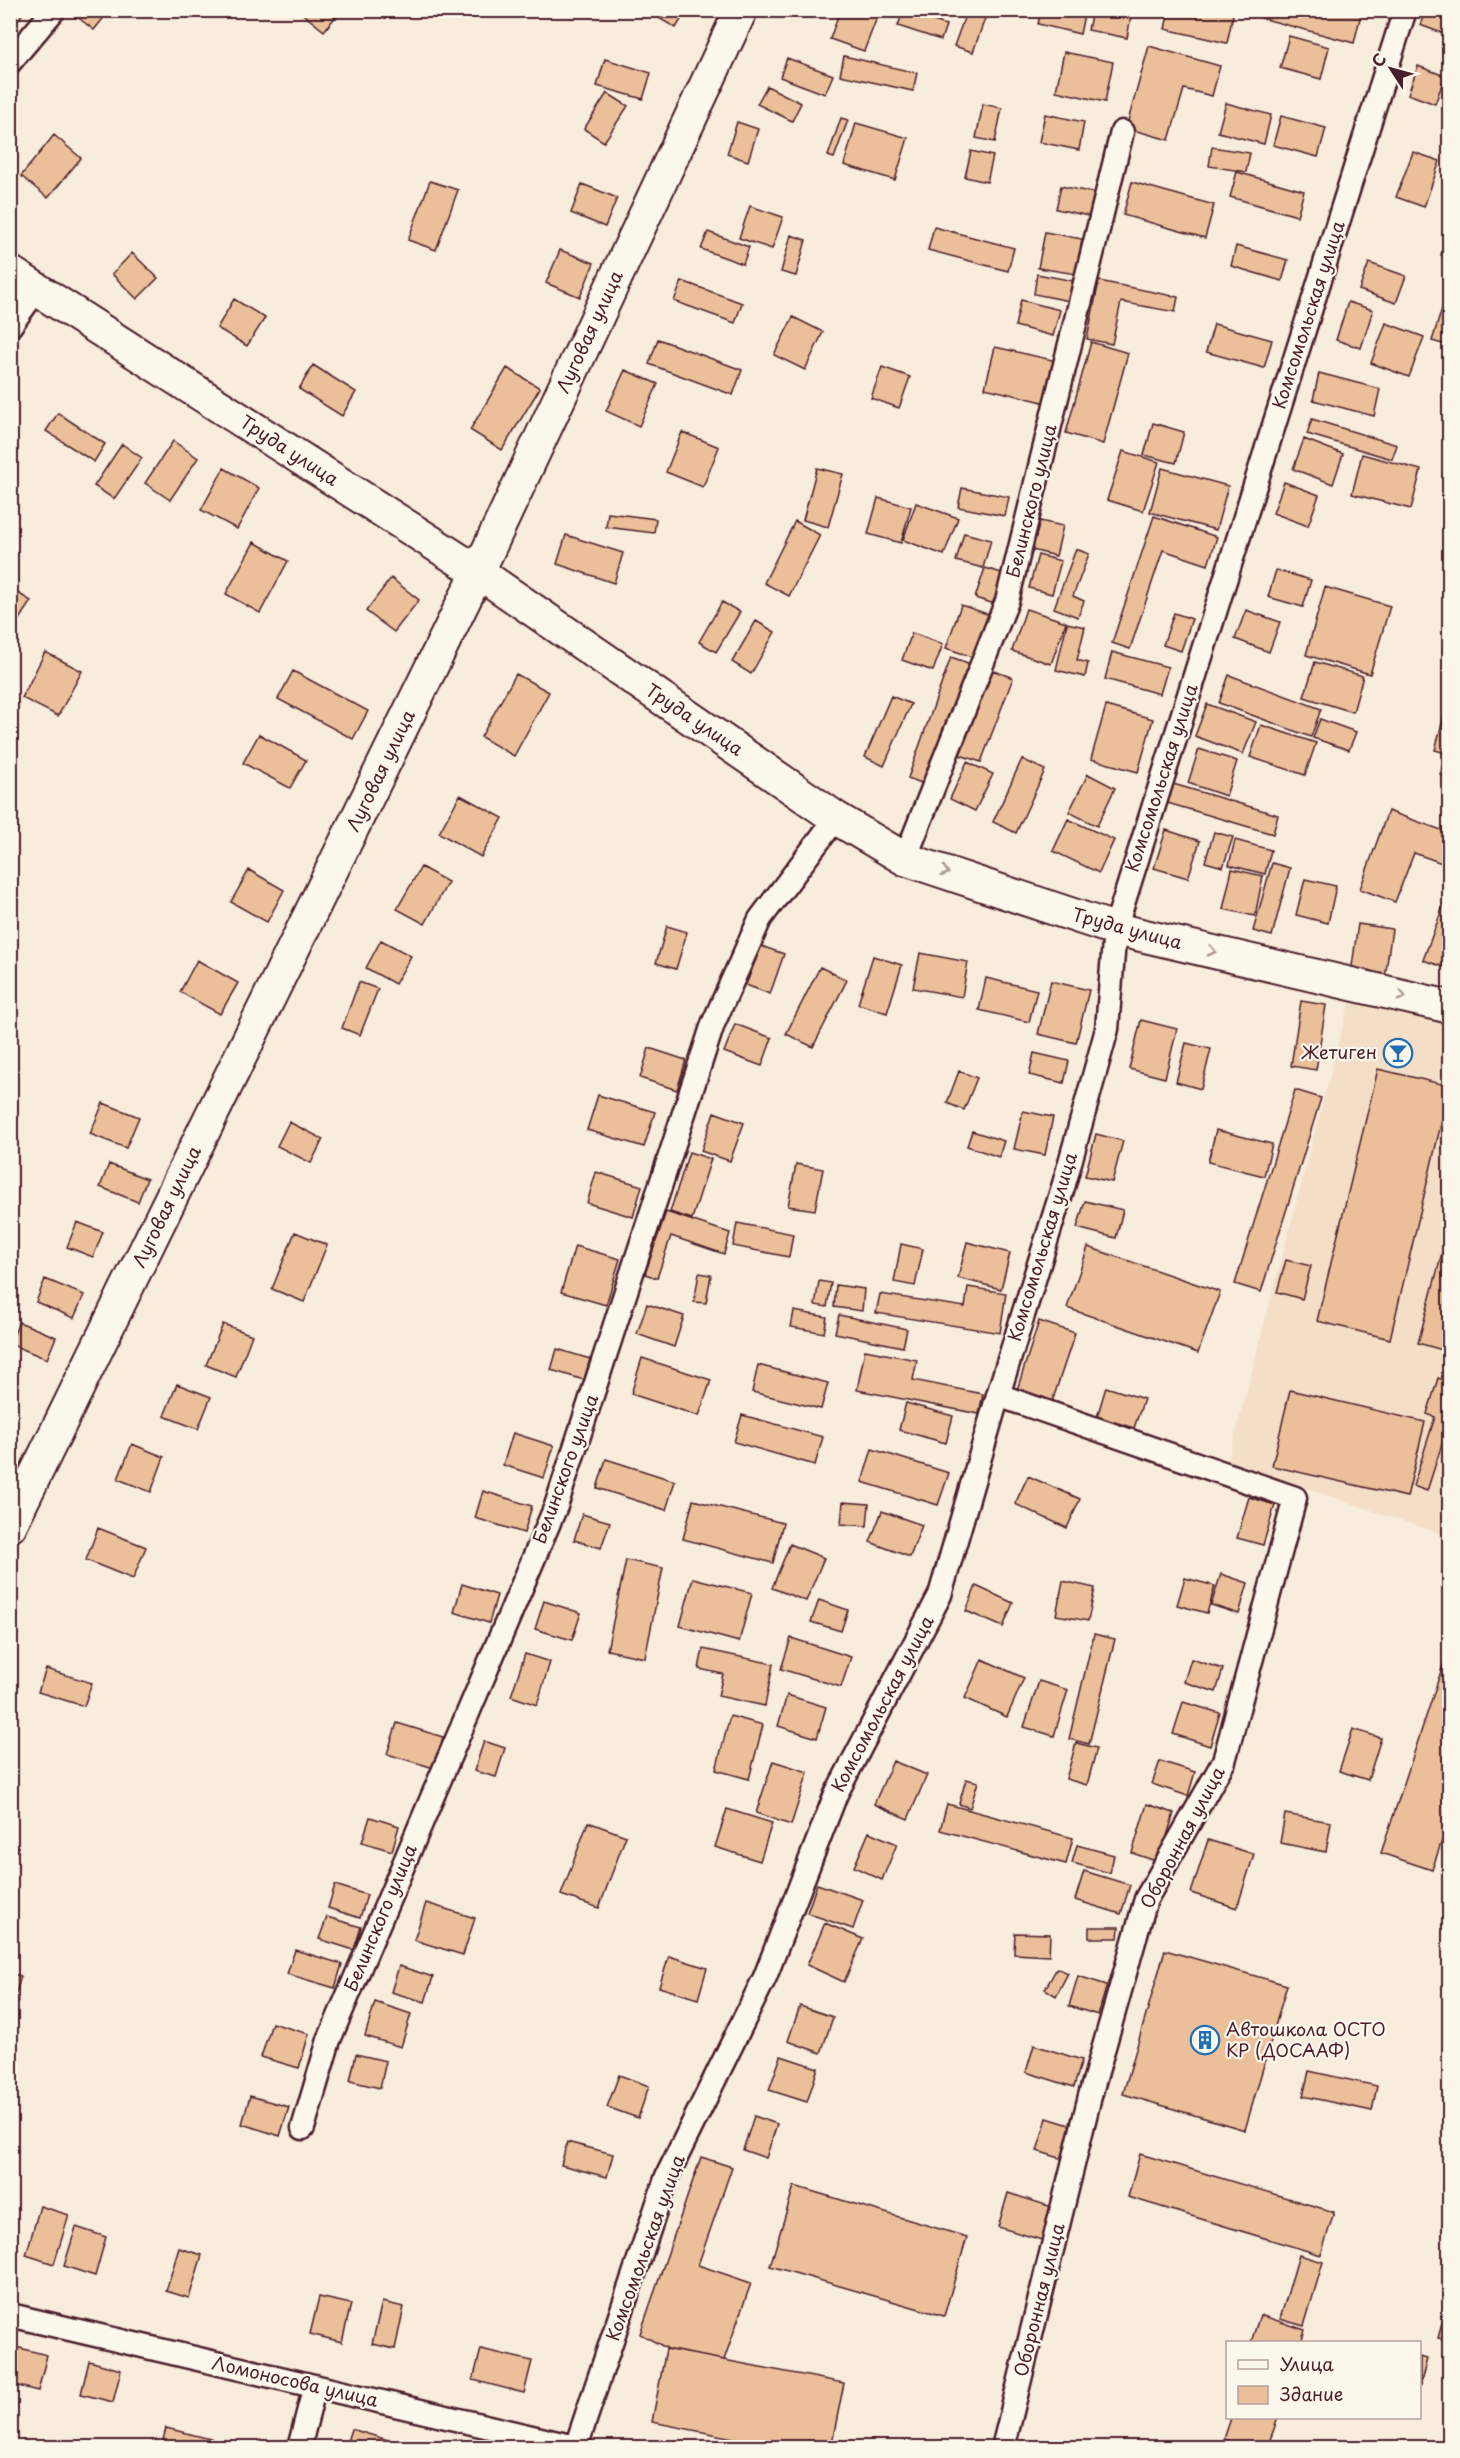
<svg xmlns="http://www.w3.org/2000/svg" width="1460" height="2458" font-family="'Playpen Sans',sans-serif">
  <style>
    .built { fill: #f4dec8 }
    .building { fill: #eabf9a; stroke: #4a1f2b; stroke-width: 1.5 }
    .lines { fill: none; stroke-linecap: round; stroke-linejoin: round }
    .street-casing { stroke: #4a1f2b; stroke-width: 27 }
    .secondary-casing { stroke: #4a1f2b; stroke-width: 36 }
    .street { stroke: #fbf7ec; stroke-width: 22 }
    .secondary { stroke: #fbf7ec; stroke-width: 32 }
    .oneway { stroke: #ab9695 }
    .labels { text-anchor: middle; stroke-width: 4.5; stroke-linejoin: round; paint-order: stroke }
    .street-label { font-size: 18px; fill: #4a1f2b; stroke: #fbf7ec }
    .poi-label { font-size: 18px; fill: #4a1f2b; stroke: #fbf7ec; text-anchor: end }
  </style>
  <rect width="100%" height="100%" fill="#f8ecdc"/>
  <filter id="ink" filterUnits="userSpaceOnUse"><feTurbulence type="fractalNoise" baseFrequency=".0167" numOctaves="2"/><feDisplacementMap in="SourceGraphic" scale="12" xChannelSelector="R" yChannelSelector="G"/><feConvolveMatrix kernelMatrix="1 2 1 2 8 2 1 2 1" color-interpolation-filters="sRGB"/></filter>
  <g filter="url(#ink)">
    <path class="built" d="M1354,995l95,28v514l-221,-76 118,-446z"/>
    <path class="building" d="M10,10h16l-16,19z
      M73,10h37l-16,20 -23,-18z
      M306,10h35l-17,21 -21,-17z
      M645,10h39l2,1 -10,17z
      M840,10h26l12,5 -14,36 -34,-12z
      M967,10h21l-15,42 -19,-6z
      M1041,10h44l-5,24 -42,-10z
      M1092,10h40l-5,28 -39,-8z
      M1169,10l37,3 1,-3h27l-7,33 -62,-14z
      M1263,10h99l-8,33 -93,-25z
      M1426,10h24v26l-30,-11z
      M903,11l43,14 -5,15 -43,-14z
      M1289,36l40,11 -8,32 -41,-11z
      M1149,46l71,20 -8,30 -28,-7 -15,51 -43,-12z
      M1064,52l49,10 -8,40 -49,-11z
      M844,56l73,17 -4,18 -73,-16z
      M787,58l46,17 -8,19 -45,-17z
      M605,59l46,14 -8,26 -46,-13z
      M1418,66l27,10 -10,28 -27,-10z
      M767,86l34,17 -9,18 -35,-17z
      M607,93l21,13 -24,36 -20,-13z
      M1226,103l45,12 -7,29 -46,-12z
      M983,104l19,4 -7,34 -19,-4z
      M1045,114l39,8 -5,28 -40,-8z
      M1281,116l45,12 -8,29 -45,-12z
      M841,118l7,2 -14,38 -6,-2z
      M737,122l21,7 -10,32 -21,-7z
      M856,123l52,15 -13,42 -51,-15z
      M54,135l27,23 -33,40 -27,-22z
      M1212,147l38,6 -4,19 -37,-6z
      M971,151l22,5 -6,26 -22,-5z
      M1413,152l27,9 -16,46 -28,-10z
      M1237,172l67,19 -7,25 -67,-19z
      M430,181l28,9 -22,60 -28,-10z
      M1132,182l82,23 -9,33 -82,-23z
      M582,184l35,14 -12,29 -34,-14z
      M1061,186l33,7 -5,23 -33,-7z
      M750,206l33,11 -11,32 -33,-11z
      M934,227l80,21 -6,23 -80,-21z
      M708,232l41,15 -6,17 -42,-15z
      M1045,232l37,7 -6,35 -38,-6z
      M1450,233v25l-9,-3z
      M791,235l15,5 -10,36 -15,-4z
      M1236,246l52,14 -6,21 -51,-15z
      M560,250l34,13 -14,34 -34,-14z
      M132,253l26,25 -21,21 -25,-25z
      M1369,263l37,13 -10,27 -37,-13z
      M1037,274l37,7 -4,20 -36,-7z
      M682,281l60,22 -7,20 -61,-22z
      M1099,281l79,16 -3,15 -54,-10 -9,42 -25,-5z
      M1448,289h2v57l-18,-5z
      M234,299l31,19 -18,28 -30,-18z
      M1021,300l39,10 -7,26 -38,-10z
      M1348,302l25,8 -12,38 -25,-8z
      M793,317l30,15 -18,38 -31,-15z
      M1386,323l38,14 -15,40 -38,-14z
      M1214,324l58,16 -8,28 -58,-16z
      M658,339l84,31 -9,25 -84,-31z
      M1091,342l37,11 -25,91 -37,-11z
      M995,347l62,14 -10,42 -62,-15z
      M313,365l43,27 -14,24 -43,-27z
      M882,367l28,10 -11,31 -28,-10z
      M507,368l33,20 -38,62 -32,-20z
      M625,370l33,14 -19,42 -33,-15z
      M1319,373l61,16 -6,27 -61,-16z
      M58,413l47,31 -11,18 -48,-31z
      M1312,419l85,26 -5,14 -85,-25z
      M1153,423l31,9 -8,31 -32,-8z
      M682,432l37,15 -16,40 -37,-15z
      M1304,439l39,15 -10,30 -40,-15z
      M173,441l25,17 -28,42 -25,-17z
      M122,444l20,14 -28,41 -20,-13z
      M1123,451l36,11 -16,49 -36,-11z
      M1362,454l59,16 -10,39 -59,-15z
      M224,468l35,20 -22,41 -36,-19z
      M817,468l26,6 -15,53 -25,-7z
      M1162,468l66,18 -12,44 -66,-18z
      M1284,482l35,13 -11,31 -35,-13z
      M962,488l47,9 -4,19 -47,-9z
      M878,498l33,9 -10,36 -33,-9z
      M916,503l42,15 -14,37 -41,-15z
      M608,513l48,6 -2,14 -48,-6z
      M1154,516l63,21 -9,28 -45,-15 -33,99 -18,-6z
      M795,521l25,14 -31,61 -25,-13z
      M1040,521l23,5 -7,30 -24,-6z
      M964,533l27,7 -8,28 -27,-7z
      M566,535l57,18 -9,30 -57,-19z
      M254,542l34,19 -28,52 -34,-19z
      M1076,549l13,5 -16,42 11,5 -6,16 -24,-9z
      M1038,555l23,6 -9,33 -23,-6z
      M985,568l20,6 -10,30 -20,-6z
      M1276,570l35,10 -8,27 -35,-10z
      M391,578l28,22 -25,32 -28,-21z
      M1325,587l65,19 -20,68 -64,-19z
      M10,588l21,13 -21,32z
      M722,602l18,10 -24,40 -17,-10z
      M961,605l32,11 -15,43 -32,-11z
      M1026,609l40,13 -15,42 -39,-13z
      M1246,610l34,12 -11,30 -34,-13z
      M1174,613l18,6 -11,32 -18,-6z
      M756,621l19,11 -24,42 -19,-12z
      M1067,623l18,4 -8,33 11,3 -3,14 -29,-7z
      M912,633l31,11 -10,27 -31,-11z
      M45,652l37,19 -24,45 -36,-18z
      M1112,652l56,15 -8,27 -55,-15z
      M951,657l25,9 -44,121 -24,-9z
      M1315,662l48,14 -10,36 -49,-15z
      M992,670l21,8 -32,84 -21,-7z
      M293,671l75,40 -15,28 -75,-40z
      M516,674l33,18 -35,64 -33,-19z
      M1229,675l92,34 -10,28 -92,-34z
      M1450,693v61l-15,-4z
      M891,696l20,8 -27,62 -19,-9z
      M1207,704l49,18 -13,32 -48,-18z
      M1106,706l47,13 -15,53 -47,-13z
      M1320,719l36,13 -7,18 -36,-12z
      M1261,725l55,18 -11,32 -55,-18z
      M259,734l47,26 -16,28 -47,-25z
      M1199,749l38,12 -11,35 -38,-13z
      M1445,756l5,2v19l-10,-2z
      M1022,759l23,11 -29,63 -23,-11z
      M967,762l26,12 -18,37 -25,-12z
      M1088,774l27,14 -18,38 -28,-14z
      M1170,783l108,32 -5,19 -109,-32z
      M460,795l43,23 -22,39 -42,-24z
      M1388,811l62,22v33l-36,-13 -19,49 -35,-13z
      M1068,819l46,21 -15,33 -46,-22z
      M1166,830l34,11 -12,37 -34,-10z
      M1214,832l19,5 -10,30 -18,-5z
      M1235,840l36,10 -6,24 -36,-9z
      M1272,863l18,5 -18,68 -19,-5z
      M421,867l27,15 -23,42 -28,-15z
      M1232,869l31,7 -8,40 -32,-7z
      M249,870l35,20 -17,32 -36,-20z
      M1305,879l31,7 -8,37 -32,-8z
      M1450,888v81l-27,-9z
      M1358,924l34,5 -7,49 -34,-5z
      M667,926l20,6 -11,37 -20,-6z
      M381,940l30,16 -16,28 -29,-16z
      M761,946l23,8 -14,40 -24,-9z
      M920,953l48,9 -6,35 -49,-9z
      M873,956l29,9 -15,48 -29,-9z
      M197,960l41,23 -18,31 -40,-22z
      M820,967l27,13 -34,67 -27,-13z
      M986,978l51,12 -8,32 -50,-12z
      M1051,981l38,9 -13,53 -38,-9z
      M359,982l19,7 -18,46 -18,-7z
      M1301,1001l25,4 -10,65 -25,-4z
      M1141,1020l36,9 -12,49 -36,-9z
      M735,1024l37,14 -10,28 -38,-14z
      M1186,1043l25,6 -10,40 -25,-7z
      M649,1048l37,12 -9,30 -37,-12z
      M1034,1053l35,8 -5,22 -35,-8z
      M1378,1069l72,17 -60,253 -73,-18z
      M959,1071l18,7 -13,32 -17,-7z
      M1295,1090l26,8 -60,194 -26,-8z
      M598,1095l57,17 -11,35 -57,-17z
      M103,1103l36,14 -13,31 -36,-14z
      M1023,1111l30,6 -8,38 -31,-6z
      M714,1112l30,11 -14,38 -29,-10z
      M289,1122l34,17 -12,24 -34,-17z
      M1216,1130l56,14 -8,32 -56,-14z
      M972,1131l32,10 -5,16 -32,-11z
      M1096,1134l27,7 -11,41 -27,-6z
      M689,1152l22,7 -19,60 -22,-7z
      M109,1164l38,15 -9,23 -38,-15z
      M796,1164l27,5 -8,41 -27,-4z
      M596,1172l46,14 -9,31 -46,-14z
      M1085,1201l38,9 -7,28 -39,-10z
      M666,1212l64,21 -6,21 -53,-18 -14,42 -12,-4z
      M77,1222l26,10 -10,25 -26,-10z
      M737,1223l56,11 -4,23 -56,-11z
      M1450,1223v113l-4,15 -28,-8z
      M295,1232l32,13 -23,57 -32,-13z
      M967,1242l43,11 -9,36 -43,-11z
      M901,1244l22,5 -8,37 -21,-4z
      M575,1246l45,13 -14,46 -45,-13z
      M1088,1247l132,45 -22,61 -131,-45z
      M1286,1260l25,6 -9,33 -25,-7z
      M699,1273l12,2 -5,28 -12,-1z
      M45,1279l39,16 -10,23 -38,-16z
      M819,1281l12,2 -4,24 -12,-2z
      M836,1285l28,4 -2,22 -28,-4z
      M968,1287l38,6 -6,40 -124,-20 4,-19 85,13z
      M647,1304l37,12 -10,31 -37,-13z
      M794,1311l33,6 -3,16 -33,-6z
      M839,1315l68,14 -4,18 -68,-14z
      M1039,1321l36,12 -24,72 -35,-12z
      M19,1322l37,15 -9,22 -37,-15z
      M223,1324l29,11 -16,42 -30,-12z
      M557,1349l33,10 -6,21 -33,-10z
      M865,1350l52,10 -4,20 70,14 -4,20 -122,-24z
      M642,1358l69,22 -12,36 -68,-22z
      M758,1365l70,18 -7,26 -69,-17z
      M1438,1378l12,4v37l-23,72 -14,-5 22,-69 -8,-3z
      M177,1384l34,13 -13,32 -34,-13z
      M1106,1387l38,12 -10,29 -37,-11z
      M1290,1390l135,32 -18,75 -135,-31z
      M906,1403l47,13 -7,27 -47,-13z
      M742,1415l81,22 -8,28 -81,-23z
      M513,1433l41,13 -10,32 -41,-13z
      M132,1444l32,13 -13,35 -33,-13z
      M872,1449l77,24 -11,32 -76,-23z
      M606,1459l69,22 -9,29 -69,-22z
      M1028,1476l52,23 -13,29 -52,-24z
      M483,1491l49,15 -8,27 -49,-15z
      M1249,1497l26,8 -12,40 -26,-7z
      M693,1500l90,23 -10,40 -90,-24z
      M843,1502l26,2 -2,22 -26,-2z
      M882,1511l40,14 -12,32 -40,-15z
      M582,1514l28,8 -9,26 -27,-8z
      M98,1528l48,19 -13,32 -47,-19z
      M790,1544l34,14 -18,43 -34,-13z
      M626,1560l37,8 -18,90 -38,-8z
      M1221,1574l27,9 -9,31 -28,-9z
      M693,1578l59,15 -13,49 -59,-16z
      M1185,1578l30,8 -8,27 -30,-8z
      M1063,1581l32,7 -7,33 -32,-6z
      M462,1584l35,11 -8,28 -35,-11z
      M976,1586l37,17 -10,24 -37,-16z
      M819,1600l29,10 -7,21 -30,-9z
      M544,1601l37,12 -9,27 -37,-11z
      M1094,1634l21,5 -26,105 -20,-5z
      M791,1638l60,19 -10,30 -60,-18z
      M1450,1644v173l-18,53 -51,-17z
      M703,1649l70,15 -8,42 -47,-10 5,-22 -24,-5z
      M525,1654l25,8 -13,43 -26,-9z
      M982,1659l42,19 -17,39 -42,-19z
      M1191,1659l32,10 -7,23 -32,-10z
      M46,1669l46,14 -8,23 -46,-14z
      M1039,1681l29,9 -14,46 -30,-9z
      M787,1695l39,12 -9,31 -39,-12z
      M1183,1702l37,11 -10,33 -37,-12z
      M730,1716l33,9 -14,54 -33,-9z
      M397,1723l46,14 -9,31 -47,-14z
      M1353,1729l28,9 -13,42 -29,-9z
      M484,1741l21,7 -9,29 -22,-6z
      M1076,1743l21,5 -10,37 -21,-6z
      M773,1761l35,11 -17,53 -35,-12z
      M893,1761l34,14 -19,44 -34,-15z
      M1160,1761l35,11 -7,24 -36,-12z
      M966,1779l12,3 -8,26 -11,-4z
      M947,1804l126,34 -7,26 -126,-34z
      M1147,1804l27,9 -15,49 -27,-9z
      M727,1809l45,14 -12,38 -45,-14z
      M1285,1814l46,8 -5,30 -46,-9z
      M370,1817l29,9 -7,25 -30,-9z
      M588,1822l38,14 -27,72 -38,-13z
      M869,1832l28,12 -15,36 -28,-13z
      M1208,1840l46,14 -17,54 -46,-15z
      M1077,1845l37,10 -4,18 -38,-10z
      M1084,1871l46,14 -9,29 -46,-14z
      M817,1884l46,16 -10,29 -46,-16z
      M335,1885l32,10 -7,23 -32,-10z
      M426,1903l49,15 -12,37 -49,-15z
      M327,1917l34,10 -7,23 -35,-11z
      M825,1923l38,16 -19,43 -37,-17z
      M1089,1927h30l-1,11h-29z
      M1015,1933l35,1 -1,22 -35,-2z
      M295,1950l47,14 -7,24 -48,-14z
      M1165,1950l122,35 -42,145 -122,-36z
      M669,1956l38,12 -9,31 -39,-12z
      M399,1966l34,11 -8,25 -34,-10z
      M1057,1968l11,5 -12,23 -11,-7z
      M10,1973l11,3 -11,37z
      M1078,1976l29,9 -9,30 -29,-9z
      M375,2002l36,12 -10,33 -36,-11z
      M800,2006l33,11 -12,36 -33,-12z
      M272,2023l37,11 -10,34 -38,-11z
      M1034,2045l48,15 -8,27 -48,-15z
      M356,2054l30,7 -6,27 -30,-7z
      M781,2056l37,12 -11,34 -38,-12z
      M1309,2071l68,15 -5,25 -69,-15z
      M619,2075l30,11 -11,32 -31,-11z
      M250,2096l39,11 -9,29 -38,-12z
      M754,2116l23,8 -11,34 -23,-8z
      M1047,2118l26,8 -10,33 -26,-8z
      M567,2142l46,12 -6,23 -46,-12z
      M1140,2154l194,58 -13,43 -193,-58z
      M701,2157l31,10 -34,98 53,18 -27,77 -54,-10 -30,-16z
      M794,2186l173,51 -23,79 -174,-50z
      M1008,2193l44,14 -10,33 -44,-13z
      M40,2206l29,9 -15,49 -28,-9z
      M76,2227l30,10 -11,39 -31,-10z
      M179,2248l23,7 -13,43 -23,-7z
      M1299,2255l24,7 -19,64 -24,-7z
      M1450,2295v46l-12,-3z
      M319,2297l32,7 -9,38 -32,-8z
      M382,2302l22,5 -9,42 -23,-5z
      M1260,2315l45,15 -4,12h-50z
      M16,2347l31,8 -9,36 -28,-7v-16z
      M481,2349l51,12 -8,32 -51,-13z
      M666,2349l178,34 -13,65h-47l-132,-26z
      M1420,2357l7,2 -7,27z
      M89,2361l32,9 -8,32 -32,-8z
      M1231,2418h47l-11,30h-18l-25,-9z
      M166,2428l73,18v2h-78z
      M351,2429l37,11 -3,8h-40z"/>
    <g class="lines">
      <g class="street-casing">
        <path id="street" d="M10,62l44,-52
          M10,326l27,-37
          M905,859l102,-258 115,-469
          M998,1395l297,103 -71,263 -78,138 -56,197 -87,352
          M303,2128l26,-88 227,-534 157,-482 47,-105 76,-101
          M10,2315l569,133
          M576,2447l91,-271 98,-199 71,-183 104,-199 58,-200 66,-211 43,-155 8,-100 290,-919
          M299,2448l16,-62"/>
      </g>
      <g class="secondary-casing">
        <path id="secondary" d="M10,272l468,300 358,246 69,41 210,70 335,78
          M10,1526l468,-954 263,-562"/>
      </g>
      <use href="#street" class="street"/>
      <use href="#secondary" class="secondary"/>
    </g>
    <defs><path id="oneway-chevron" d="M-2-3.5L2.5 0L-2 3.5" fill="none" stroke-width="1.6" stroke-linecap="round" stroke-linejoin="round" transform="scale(1.5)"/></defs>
    <g class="oneway">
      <use href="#oneway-chevron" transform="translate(945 872) rotate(18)"/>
      <use href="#oneway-chevron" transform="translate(1212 951) rotate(13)"/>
      <use href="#oneway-chevron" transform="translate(1402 996) rotate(13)"/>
    </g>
  </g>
  <defs>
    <g id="bar-ring" transform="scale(1.5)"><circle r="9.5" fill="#fbf7ec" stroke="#1f6fb2" stroke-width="1.5"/><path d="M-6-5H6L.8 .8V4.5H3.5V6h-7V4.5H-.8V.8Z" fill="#1f6fb2"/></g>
    <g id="building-ring" transform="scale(1.5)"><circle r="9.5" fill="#fbf7ec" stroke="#1f6fb2" stroke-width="1.5"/><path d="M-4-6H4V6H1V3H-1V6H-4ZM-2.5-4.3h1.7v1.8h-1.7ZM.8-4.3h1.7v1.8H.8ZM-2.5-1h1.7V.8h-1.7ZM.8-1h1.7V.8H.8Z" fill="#1f6fb2"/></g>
  </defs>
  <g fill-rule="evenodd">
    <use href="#bar-ring" x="1398" y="1053"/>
    <use href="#building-ring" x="1205" y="2040"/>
  </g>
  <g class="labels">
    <g class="street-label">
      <text transform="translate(1309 315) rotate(-72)" y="6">Комсомольская улица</text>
      <text transform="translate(590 332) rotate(-65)" y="6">Луговая улица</text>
      <text transform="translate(289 451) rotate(33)" y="6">Труда улица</text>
      <text transform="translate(1032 501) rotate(-76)" y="6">Белинского улица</text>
      <text transform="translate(694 720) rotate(34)" y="6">Труда улица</text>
      <text transform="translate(381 771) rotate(-64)" y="6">Луговая улица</text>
      <text transform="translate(1162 778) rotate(-72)" y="6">Комсомольская улица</text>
      <text transform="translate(1127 929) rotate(15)" y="6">Труда улица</text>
      <text transform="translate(167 1207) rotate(-64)" y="6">Луговая улица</text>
      <text transform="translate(1043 1247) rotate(-73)" y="6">Комсомольская улица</text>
      <text transform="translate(566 1469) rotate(-70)" y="6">Белинского улица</text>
      <text transform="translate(883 1704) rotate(-62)" y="6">Комсомольская улица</text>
      <text transform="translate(1183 1838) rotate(-62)" y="6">Оборонная улица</text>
      <text transform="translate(381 1918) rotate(-67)" y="6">Белинского улица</text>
      <text transform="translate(646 2248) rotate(-70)" y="6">Комсомольская улица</text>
      <text transform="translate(1040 2300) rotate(-76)" y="6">Оборонная улица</text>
      <text transform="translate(295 2382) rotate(13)" y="6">Ломоносова улица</text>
    </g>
    <g class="poi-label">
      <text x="1377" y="1059">Жетиген</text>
      <text x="1226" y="2036" text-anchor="start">Автошкола ОСТО<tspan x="1226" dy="21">КР (ДОСААФ)</tspan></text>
    </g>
  </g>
  <rect width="1460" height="2458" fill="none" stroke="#fbf7ec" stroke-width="36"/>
  <rect x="18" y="18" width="1424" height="2422" fill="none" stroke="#4a1f2b" stroke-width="2" filter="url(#ink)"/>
  <rect x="1226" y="2341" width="195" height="78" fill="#fbf7ec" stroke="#b4a19f" stroke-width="1.5"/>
  <rect x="1238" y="2360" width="30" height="9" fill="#fbf7ec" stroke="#b4a19f" stroke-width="1.5"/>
  <text x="1280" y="2371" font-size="18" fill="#4a1f2b">Улица</text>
  <rect x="1238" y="2386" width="30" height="18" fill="#eabf9a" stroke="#b4a19f" stroke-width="1.5"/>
  <text x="1280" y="2401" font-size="18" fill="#4a1f2b">Здание</text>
  <g transform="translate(1391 69) rotate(306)" stroke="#fbf7ec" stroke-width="4.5" paint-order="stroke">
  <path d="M0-4.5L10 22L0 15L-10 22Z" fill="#4a1f2b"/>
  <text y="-9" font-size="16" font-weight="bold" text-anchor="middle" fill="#4a1f2b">С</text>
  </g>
</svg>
